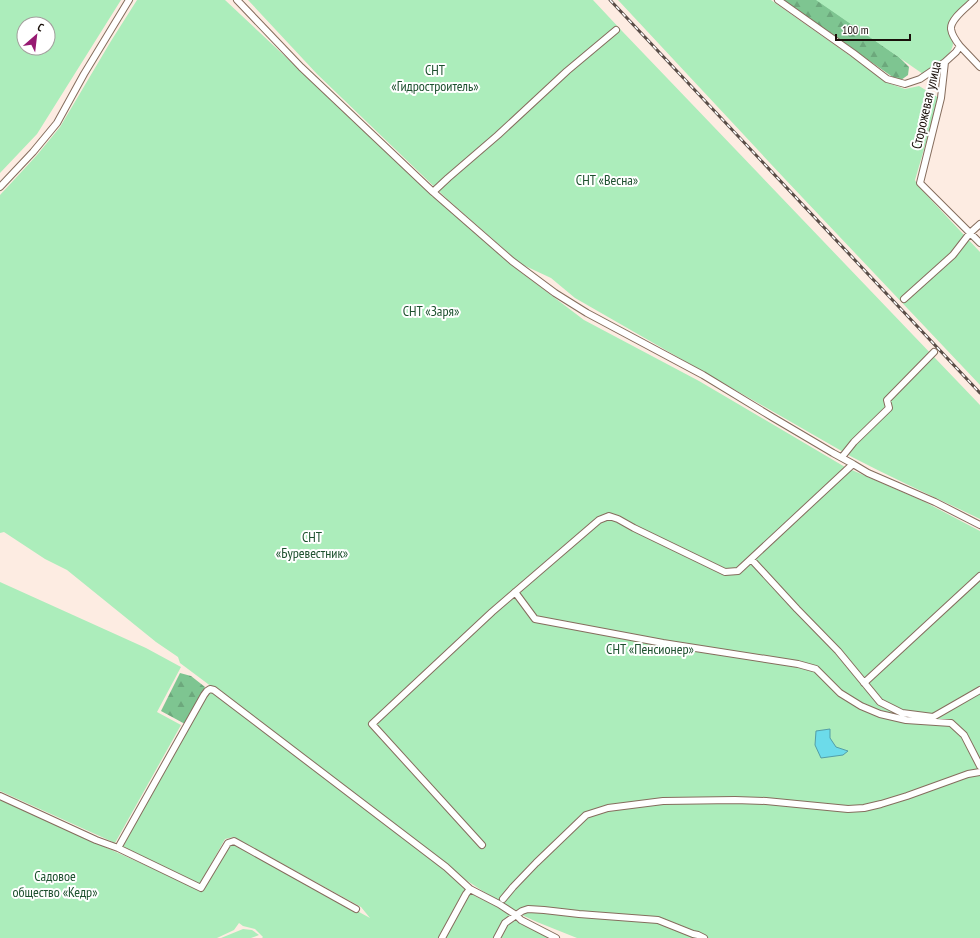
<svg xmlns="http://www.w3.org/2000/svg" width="980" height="938" font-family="'PT Sans Narrow',sans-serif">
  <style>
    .forest { fill: url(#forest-firs) }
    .garden { fill: #acedbb; fill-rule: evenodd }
    .water { fill: #6cdbea; stroke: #539ea7 }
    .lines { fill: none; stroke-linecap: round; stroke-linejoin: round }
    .minor-casing { stroke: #856d5d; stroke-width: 8 }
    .minor { stroke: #fff; stroke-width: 6 }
    .rail-casing { stroke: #594d47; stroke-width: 3 }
    .rail { stroke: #fff; stroke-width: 1.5; stroke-dasharray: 4.5; stroke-linecap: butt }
    .labels { text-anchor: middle; stroke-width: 4; stroke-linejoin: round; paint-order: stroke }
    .park-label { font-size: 14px; fill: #1e512f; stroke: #fff }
    .street-label { font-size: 14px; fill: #1a100b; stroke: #fff }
  </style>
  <defs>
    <pattern id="forest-firs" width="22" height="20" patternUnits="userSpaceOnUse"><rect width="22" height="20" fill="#7ec591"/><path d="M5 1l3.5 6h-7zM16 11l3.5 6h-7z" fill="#6ca87c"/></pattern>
  </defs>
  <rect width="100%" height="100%" fill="#fdece2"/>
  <path class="forest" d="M783,0h34l82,57 10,10 -1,8 -7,5 -7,-2z
    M180,673l11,3 14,11 -20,37 -24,-13z"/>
  <path class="garden" d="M0,0h121l-84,134 -37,39zM24,24h24v24h-24z
    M137,0h88l208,195 77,69 74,56 115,61 146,86 78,34 57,30v407h-403l-40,-16 -13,-6 -43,-26 -24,-16 -129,-100 -148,-111 -2,-6 -22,-15 -89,-72 -22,-11 -41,-27 -4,1v-338l37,-40 23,-28 51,-86z
    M248,0h345l29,31 358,374v114c-43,-21 -86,-40 -128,-62l-277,-159 -24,-20 -30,-14 -74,-65 -130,-125z
    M618,0h153l88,62 26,20 20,7 14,-3 20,12 -24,82 3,6 62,66v133l-196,-207z
    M816,0h158l-26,31c2,3 4,8 5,12 0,13 -20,24 -30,31z
    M0,582l146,66 35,19 -24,45 24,13 -66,118 -115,-52z
    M213,692l231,177 31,27 33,16 43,26h-289l1,-1 -8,-8 -12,-3 -4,-3 -5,7 -17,8h-217v-138l203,91 26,-46 6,-1 135,74 -9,-11 -127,-70 -9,2 -25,45 -79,-38 88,-153z
    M243,929l9,1 7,5 -8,3h-30z"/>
  <path class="water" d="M830,729v9l6,9 12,4 -5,4 -22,3 -6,-13 1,-14z"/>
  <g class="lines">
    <g class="minor-casing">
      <path id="minor" d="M237,0l64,67 132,125 79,69 43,32 32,20 116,62 69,42 61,36 20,11 15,9 67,29 45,23
        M778,0l75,53 34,26 18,5 15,-5 25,-17
        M974,0c-7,7 -24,19 -23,29 1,7 5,12 9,17l-4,6 -11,10 -4,36 -21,85 60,60
        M960,46l20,21
        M0,187l33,-35 24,-29 27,-49 45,-74
        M433,192l15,-14 50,-43 69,-64 49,-41
        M904,299l49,-44 17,-22 10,-9
        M842,457l12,-15 35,-34 -2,-8 47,-48
        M751,559l46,50 41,42 42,51 22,11 31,4 47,-27
        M515,592l20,27 128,24 135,21 18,5 24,24 21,13 19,8 26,6 45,3 13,12 16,31
        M864,683l116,-107
        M0,796l96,44 22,8 83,40 27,-45 6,-2 122,68
        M482,845l-110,-121 120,-112 107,-92 10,-4 9,3 16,9 91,44 13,-1 115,-107
        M118,848l86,-153 3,-4 3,-2 4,1 232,177 24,22 29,15 17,11 5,5 35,18
        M503,899l10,-12 23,-24 50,-48 22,-7 55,-7 72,-1 31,1 82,8 16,-1 17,-4 26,-8 61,-22 12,-2
        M442,938l24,-44 4,-5
        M497,938l8,-15 17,-12 6,-2 16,1 35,4 79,6 35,14 5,1 6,3"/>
    </g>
    <use href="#minor" class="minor"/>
    <g class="rail-casing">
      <path id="rail" d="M610,0l370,393"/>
    </g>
    <use href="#rail" class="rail"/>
  </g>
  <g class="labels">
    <g class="park-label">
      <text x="435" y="75">СНТ<tspan x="435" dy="16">«Гидростроитель»</tspan></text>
      <text x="607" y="185">СНТ «Весна»</text>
      <text x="431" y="316">СНТ «Заря»</text>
      <text x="312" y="542">СНТ<tspan x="312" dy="16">«Буревестник»</tspan></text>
      <text x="650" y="654">СНТ «Пенсионер»</text>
      <text x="55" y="881">Садовое<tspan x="55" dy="16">общество «Кедр»</tspan></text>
    </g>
    <g class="street-label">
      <text transform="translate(926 105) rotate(-77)" y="5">Сторожевая улица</text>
    </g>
  </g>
  <g transform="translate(36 36) rotate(28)"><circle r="19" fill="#ffffff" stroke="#a39f9d"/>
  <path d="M0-3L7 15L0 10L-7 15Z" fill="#971a72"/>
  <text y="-6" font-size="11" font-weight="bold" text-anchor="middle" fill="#1a100b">С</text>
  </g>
  <path d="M836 34v6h74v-6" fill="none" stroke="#1a100b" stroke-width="2"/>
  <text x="842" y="34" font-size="12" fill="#1a100b" stroke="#ffffff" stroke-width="3" paint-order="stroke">100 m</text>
</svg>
